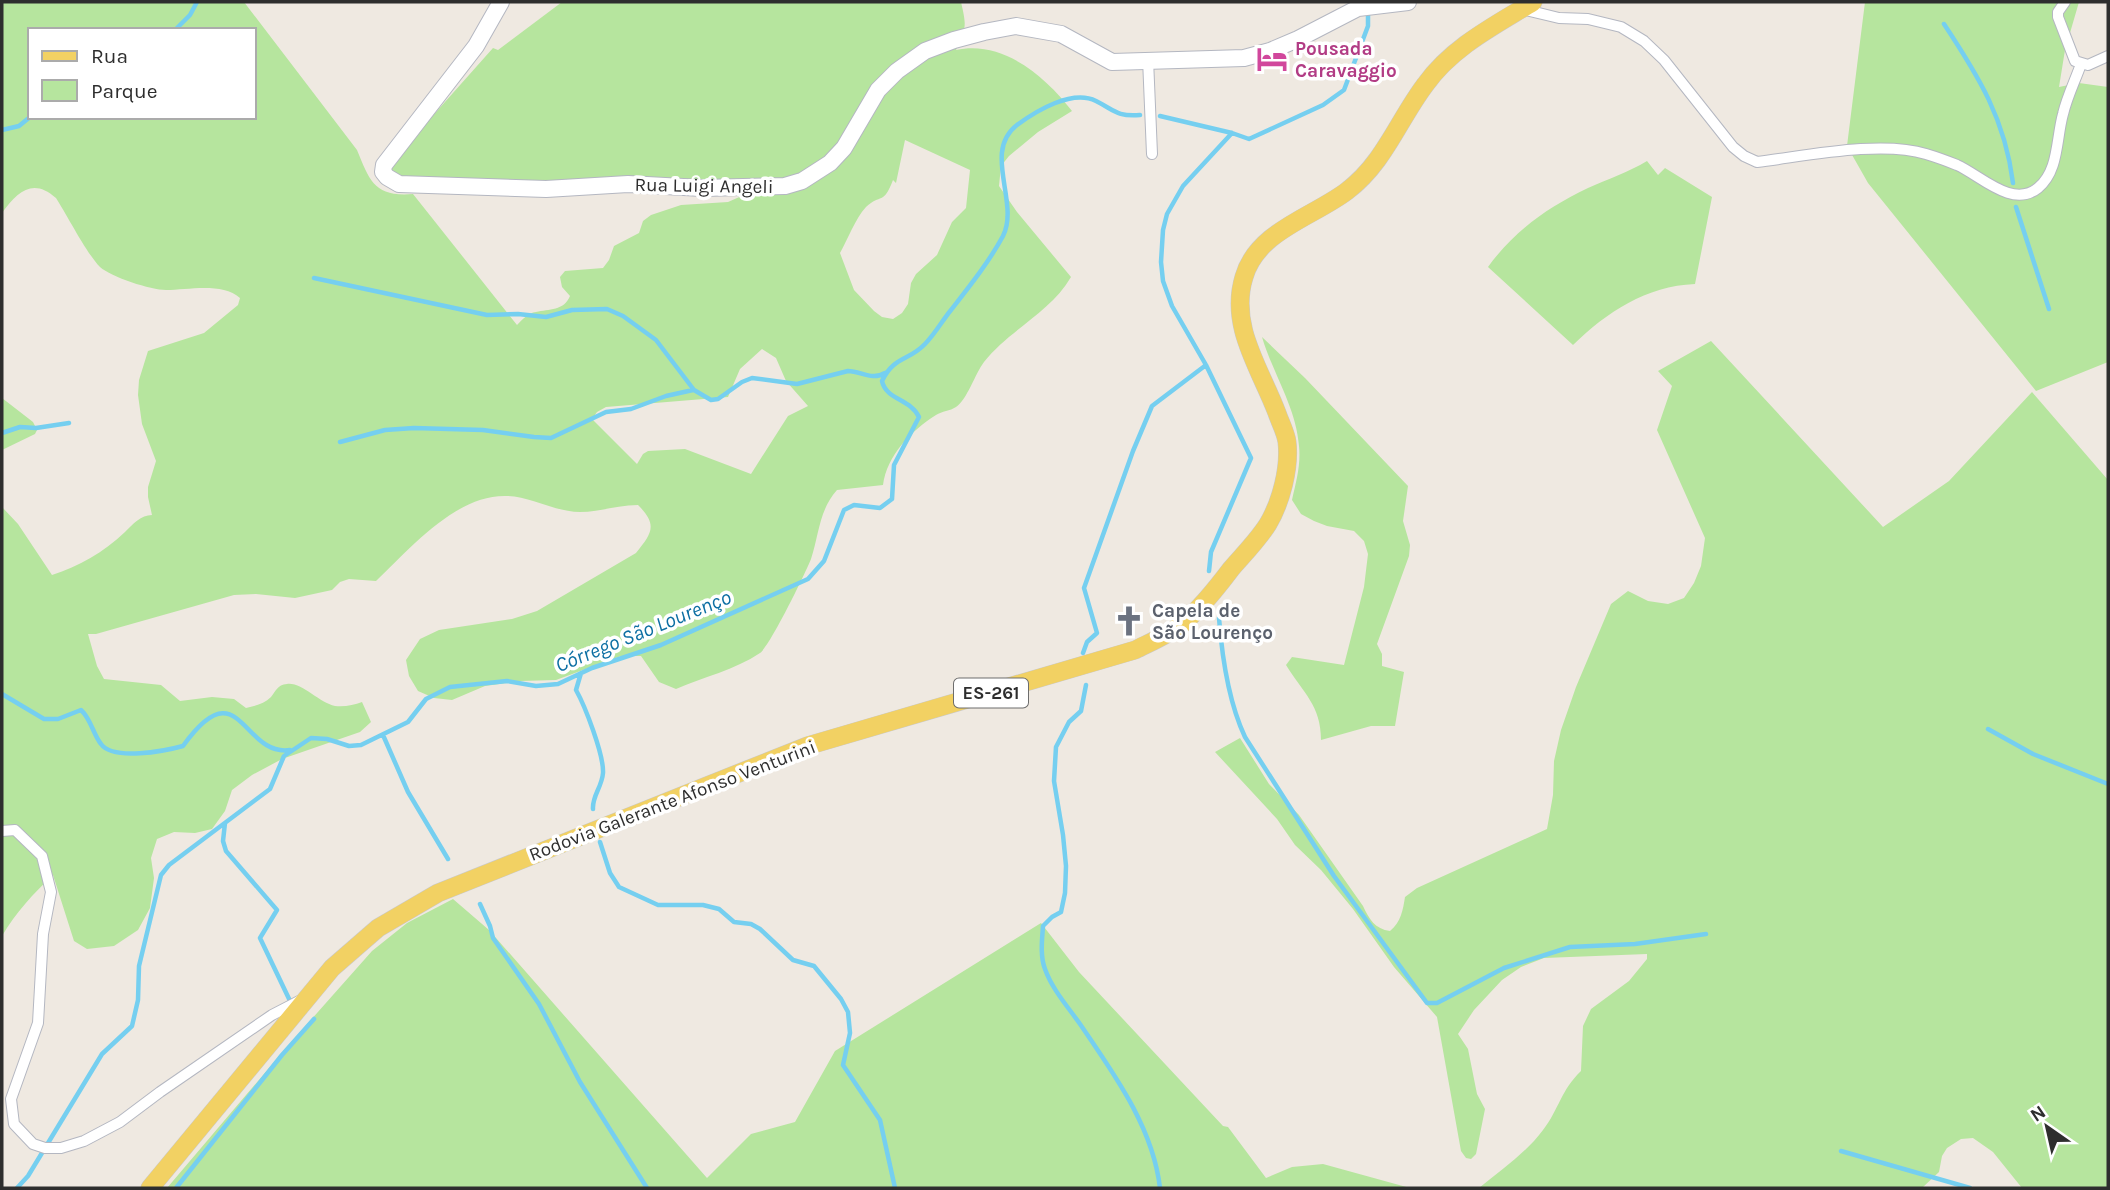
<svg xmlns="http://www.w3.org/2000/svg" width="2110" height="1190" font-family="Karla,sans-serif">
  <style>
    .green { fill: #b6e59e; fill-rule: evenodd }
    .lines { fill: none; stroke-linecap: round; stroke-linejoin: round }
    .stream { stroke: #75cff0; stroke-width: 4.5 }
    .street-casing { stroke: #b4b7c1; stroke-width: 12 }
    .secondary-casing { stroke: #b4b7c1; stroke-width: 18 }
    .primary-casing { stroke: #c9c9c9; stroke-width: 19 }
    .street { stroke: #fff; stroke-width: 10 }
    .secondary { stroke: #fff; stroke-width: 16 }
    .primary { stroke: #f2d163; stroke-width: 18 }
    .labels { text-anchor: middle; stroke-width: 7; stroke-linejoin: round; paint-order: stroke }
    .shield { fill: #fff; stroke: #6d6d6d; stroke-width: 2 }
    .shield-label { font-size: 18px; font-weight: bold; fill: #2e2e2e }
    .hotel-label { font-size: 19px; font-weight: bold; fill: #b23c85; stroke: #fff; text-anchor: start }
    .street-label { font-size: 19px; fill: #2e2e2e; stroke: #fff }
    .worship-label { font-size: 19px; font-weight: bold; fill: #5b616d; stroke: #fff; text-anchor: start }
    .water-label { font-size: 21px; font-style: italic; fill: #0d6fa3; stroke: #fff }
  </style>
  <rect width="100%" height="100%" fill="#efe9e1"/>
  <path class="green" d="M2,2h242l113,148c13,32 18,47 56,44l104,131c6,-6 11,-12 19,-13 13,-3 28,-1 34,-16l-8,-9 -2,-10 5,-6 38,-3 6,-8 5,-14 25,-13 4,-12 8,-6 30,-10 47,-3 25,-11 -322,-3 -39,-15 -4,-7 105,-118 5,2 64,-48h399c6,26 5,24 -5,48 47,-10 89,26 116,61l-34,21 -29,24 -8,10 -2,20 18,26 54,65c-21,36 -61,52 -87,85 -9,12 -17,38 -28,45 -6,4 -14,4 -20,8 -25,16 -49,40 -53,70l-46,5c-18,20 -18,45 -26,69 -6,15 -41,87 -51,94 -25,17 -57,24 -84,36l-17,-7 -18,-26h-20l-65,24 -36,1 -35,5 -33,14 -18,-2 -16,-7 -9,-15 -3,-16 14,-21 19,-9 73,-11 25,-8 99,-58c16,-20 22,-28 2,-48 -20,0 -39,7 -58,7 -25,0 -51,-16 -73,-16 -51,-2 -97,53 -131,85l-27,-2 -9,3 -8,8 -37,8 -39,-4 -22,1 -138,39h-8l9,32 7,13 57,6 19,16 32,-4 22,2 12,9c9,-2 18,-4 25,-11 5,-6 6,-12 16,-13 15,-2 32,19 48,22 10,1 19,-1 27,-4l9,20 -11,10 -78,27 -30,16 -20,15 -7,21 -13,18 -17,4 -21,-1 -17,7 -6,19 3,20 -4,30 -12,22 -24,16 -27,3 -13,-8 -21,-66c-20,19 -37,37 -51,61v-429l16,17 34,51c27,-9 51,-22 73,-43 8,-8 16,-17 27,-17l-4,-18v-10l8,-26 -14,-37 -4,-29 1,-15 9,-29 56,-18 34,-28 2,-7c-18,-16 -52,-8 -74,-8 -15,0 -55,-13 -66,-23 -13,-13 -33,-52 -44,-69 -23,-21 -39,-6 -54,15zM30,30h224v87h-224zM905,140l65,30 -4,38 -14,14 -15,33 -21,19 -5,9 -3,21 -6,9 -9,6 -11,-2 -8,-6 -20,-21 -14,-37c8,-14 15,-34 26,-46 15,-14 17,-1 27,-27l3,3zM762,349l14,9 10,23 22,25 -20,10 -37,58 -66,-25 -37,2 -5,3 -6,10 -45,-45 5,-7 9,-5 122,-10 12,-28z
    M1865,2h214l-14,48 -6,37 20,-4 29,4v275l-72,29 -168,-208 -21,-37z
    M1647,161l11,14 7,-7 47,29 -17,87c-49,2 -88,28 -122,61l-85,-78c26,-36 60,-60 100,-79 20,-9 41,-16 59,-27z
    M1262,337l43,41 103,108 -5,35 7,24 -1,11 -32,88 5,10v12l22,6 -9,54h-24l-50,14c0,-35 -18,-47 -35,-75l6,-8 52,8 20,-78 4,-33 -4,-13 -10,-10 -27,-5 -13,-5 -13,-7 -9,-14c4,-18 9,-35 7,-54 -3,-39 -26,-72 -37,-109z
    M1711,341l172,186 66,-46 83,-89 76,88v708h-86l-29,-36 -20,-14 -12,1 -14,9 -5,8 -3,16 -17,16h-443c22,-18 47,-35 64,-58 16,-21 18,-40 38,-59l2,-45 8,-17 38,-28 18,-22v-5l-103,4 -23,9 -19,13 -28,30 -16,24 10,15 9,45 8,15 -9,45 -5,5 -5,-1 -5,-7 -24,-134 -43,-50 -41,-58 -32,-39 -26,-25 -18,-26 -62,-67 25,-14 29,46 30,31 64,91c6,13 12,23 27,25 11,-9 13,-21 15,-34l12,-9 130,-59 6,-34 1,-34 7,-31 15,-43 35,-83 17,-13 20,10 20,3 16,-6 10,-15 7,-17 4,-28 -48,-108 15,-44 -14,-15z
    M2,398l31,24 4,8 -2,4 -33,16z
    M453,899l36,31 218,248 44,-44 44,-12 40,-71 206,-128 38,49 144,154 5,1 38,51 26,-11 31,-3 87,24h-1243l119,-140 86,-97 35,-28z"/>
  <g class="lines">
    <path class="stream" d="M1944,24c35,53 61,95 69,159
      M175,30l15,-15 7,-13
      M1160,116l72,17 17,6 74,-34 21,-15 24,-64v-16
      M2,130l17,-4 11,-9
      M2016,207l33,102
      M314,278l173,37 31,-1 28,3 26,-7 35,-1 16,7 33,24 38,50 17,10 7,-1 24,-17 10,-4 45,6 51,-13c13,0 24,10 37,2
      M2,433l18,-6 16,1 33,-5
      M340,442l45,-12 29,-2 69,2 51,7 17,1 55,-26 25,-3 35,-13 27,-6
      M1209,571l2,-19 40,-94 -45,-93 -34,-59 -9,-25 -2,-19 2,-32 4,-16 16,-28 49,-53
      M1219,618c3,39 9,83 26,119l89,139 93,127h10l67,-35 66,-21 65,-3 71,-10
      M1083,653l4,-11 10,-9 -13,-45 49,-137 19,-45 54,-41
      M581,673l-5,17c9,16 28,65 27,83 -1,14 -11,23 -10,36
      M1086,685l-5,26 -12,11 -13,25 -2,34 9,54 3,31 -1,27 -4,19 -9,5 -9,9c-1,14 -3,30 2,43 7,20 23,38 35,55 34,50 73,103 80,164
      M2,694l42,25h14l23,-9c10,9 12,24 20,34 12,17 64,7 82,2 57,-79 59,11 107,4
      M1988,729l45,25 75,30
      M383,735l25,57 40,67
      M225,823l-2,18 3,10 51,59 -17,28 31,65
      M600,842l10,31 9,14 39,18h45l16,4 15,13 17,2 9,5 33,31 21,6 27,33 7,13 2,21 -7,32 37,55 15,68
      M480,904l10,22 3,12 46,66 41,78 67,106
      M1841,1151l129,37
      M17,1188l11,-12 74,-122 30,-28 6,-26 1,-34 22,-91 8,-10 101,-76 14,-33 27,-18 16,1 22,7 12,-1 47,-23 18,-23 24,-12 57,-6 29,5 22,-2 34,-16 69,-23 147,-66 16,-18 20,-51 10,-5 26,3 12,-9 2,-34 25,-48c-8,-18 -33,-17 -37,-36 12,-25 27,-20 43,-37 10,-10 17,-23 26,-34 18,-23 38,-48 52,-74 17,-34 -21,-84 14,-111 19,-14 55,-36 79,-24 18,9 21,16 44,14
      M176,1188l106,-133 32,-36"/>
    <g class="street-casing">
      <path id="street" d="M2065,2l-7,10v5l17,44 13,4 20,-9
        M1522,9l37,9 29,1 33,8 23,14 20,19 69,87 11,9 13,6c49,-6 124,-22 169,-8 10,3 21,7 31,11 23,10 55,44 81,23 21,-17 18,-49 25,-74 4,-17 12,-33 18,-50
        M1148,59l4,95
        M2,831l13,-1 27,26 9,36 -8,42 -5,89 -27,76 3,25 19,20 12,4h16l23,-7 36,-19 40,-30 112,-77 29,-15"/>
    </g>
    <g class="secondary-casing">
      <path id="secondary" d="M501,2l-25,44 -92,119 -1,7 4,5 12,7 147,5 82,-5 74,4 83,-2 17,-5 28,-18 14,-15 34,-58 19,-19 28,-20 29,-11 30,-8 32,-6 45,8 51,28 132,-4 26,-7 28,-12 60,-31 50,-6"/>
    </g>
    <g class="primary-casing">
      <path id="primary" d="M150,1188l182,-220 46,-40 60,-35 369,-147 328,-96c16,-8 33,-15 47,-26 19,-16 34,-35 49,-55 12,-14 27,-29 37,-45 13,-22 22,-56 19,-82 -1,-9 -7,-20 -10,-29 -17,-45 -48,-87 -33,-136 13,-46 69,-60 103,-86 37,-28 51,-70 78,-106 27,-38 69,-59 108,-83"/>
    </g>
    <use href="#street" class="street"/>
    <use href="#secondary" class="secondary"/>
    <use href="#primary" class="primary"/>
  </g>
  <defs>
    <g id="hotel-bare" transform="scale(2.415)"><path d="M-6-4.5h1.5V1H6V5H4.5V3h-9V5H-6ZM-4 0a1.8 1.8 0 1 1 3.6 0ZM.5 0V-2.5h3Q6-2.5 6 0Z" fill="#d1479c" stroke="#fff" stroke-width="2.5" paint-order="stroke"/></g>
    <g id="church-bare" transform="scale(2.415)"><path d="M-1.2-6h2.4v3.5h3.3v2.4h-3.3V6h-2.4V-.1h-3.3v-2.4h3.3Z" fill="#6b7280" stroke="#fff" stroke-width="2.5" paint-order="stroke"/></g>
  </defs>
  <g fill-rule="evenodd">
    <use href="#hotel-bare" x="1272" y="59"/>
    <use href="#church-bare" x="1129" y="621"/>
  </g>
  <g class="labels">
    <rect class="shield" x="954" y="678.5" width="74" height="29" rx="5"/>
    <g class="shield-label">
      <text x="991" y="699">ES-261</text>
    </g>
    <g class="hotel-label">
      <text x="1295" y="55">Pousada<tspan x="1295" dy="22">Caravaggio</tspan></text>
    </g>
    <g class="street-label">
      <text transform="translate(704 185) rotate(1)" y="7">Rua Luigi Angeli</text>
      <text transform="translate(672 800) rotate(-21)" y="7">Rodovia Galerante Afonso Venturini</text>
    </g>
    <g class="worship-label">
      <text x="1152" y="617">Capela de<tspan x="1152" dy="22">São Lourenço</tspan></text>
    </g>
    <g class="water-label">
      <text transform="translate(643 631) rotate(-22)" y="7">Córrego São Lourenço</text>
    </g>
  </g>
  <rect width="2110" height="1190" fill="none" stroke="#2e2e2e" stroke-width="7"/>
  <rect x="28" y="28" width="228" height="91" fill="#ffffff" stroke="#ababab" stroke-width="2"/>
  <rect x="42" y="51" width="35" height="10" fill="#f2d163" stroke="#ababab" stroke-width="2"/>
  <text x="91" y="63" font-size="21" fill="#2e2e2e">Rua</text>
  <rect x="42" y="80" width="35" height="21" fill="#b6e59e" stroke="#ababab" stroke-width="2"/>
  <text x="91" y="98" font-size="21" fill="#2e2e2e">Parque</text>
  <g transform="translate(2047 1127) rotate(326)" stroke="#ffffff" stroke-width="5" paint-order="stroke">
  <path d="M0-5L12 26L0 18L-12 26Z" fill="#2e2e2e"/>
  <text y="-10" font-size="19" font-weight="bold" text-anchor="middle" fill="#2e2e2e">N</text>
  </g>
</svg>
